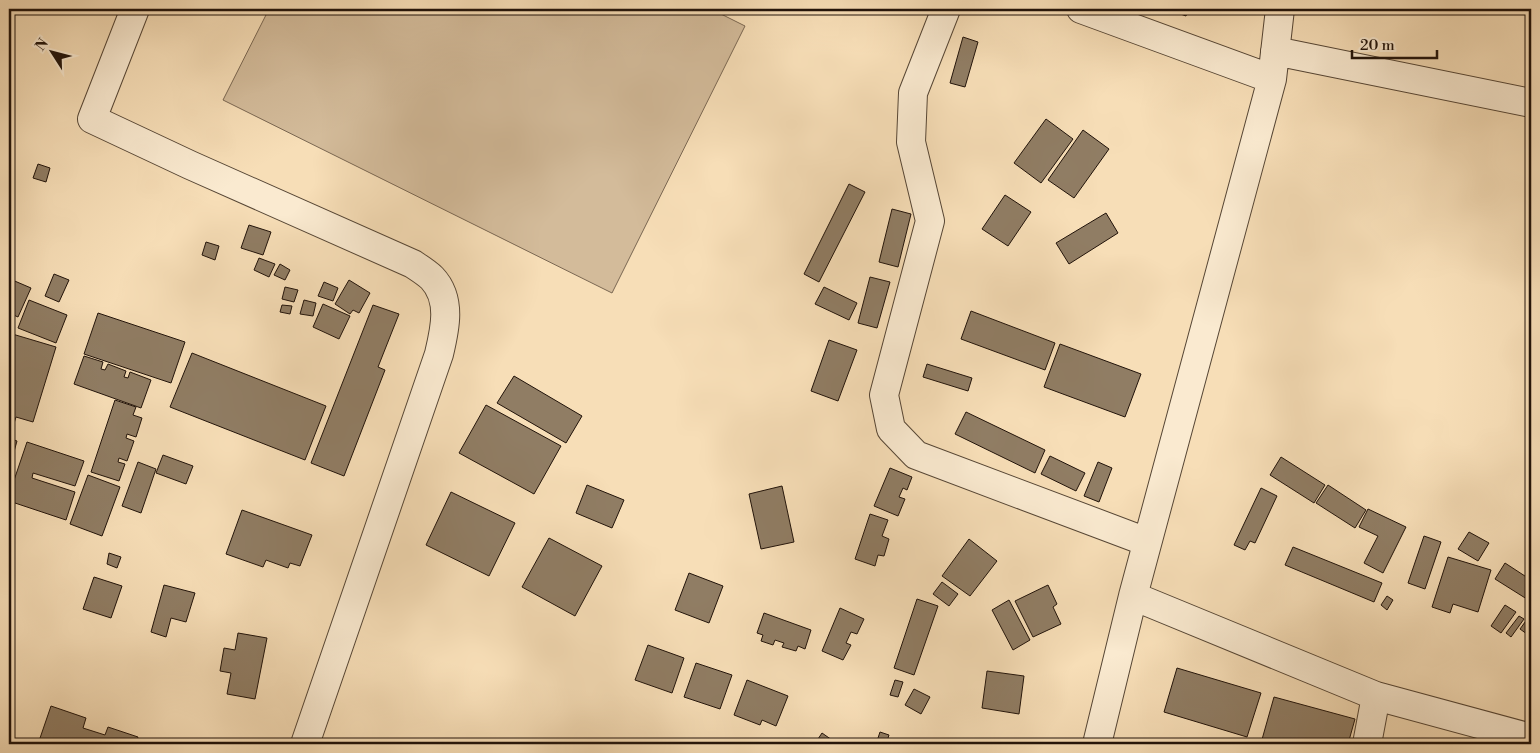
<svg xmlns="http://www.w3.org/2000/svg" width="1540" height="753" font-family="'Libre Bodoni',serif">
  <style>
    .green { fill: #d3bb9a; stroke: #7a6752 }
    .building { fill: #907d64; stroke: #21130a }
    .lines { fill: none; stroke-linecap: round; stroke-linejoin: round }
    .minor-casing { stroke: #564635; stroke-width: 30 }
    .minor { stroke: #faead0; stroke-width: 28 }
  </style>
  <rect width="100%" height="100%" fill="#f7deb7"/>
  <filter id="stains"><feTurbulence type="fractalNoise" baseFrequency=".004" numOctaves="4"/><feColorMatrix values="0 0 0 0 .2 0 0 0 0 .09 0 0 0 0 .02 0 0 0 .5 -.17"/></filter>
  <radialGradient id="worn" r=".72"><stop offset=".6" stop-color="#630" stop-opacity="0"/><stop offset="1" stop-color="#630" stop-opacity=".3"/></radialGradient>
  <path class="green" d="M269,9h442l34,17 -133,267 -389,-193z"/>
  <path class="building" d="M1167,9h22l-3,7z
    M963,37l15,5 -13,45 -15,-4z
    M1046,119l27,20 -32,44 -27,-20z
    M1083,130l26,19 -35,49 -26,-18z
    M38,164l12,4 -4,14 -13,-4z
    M849,184l16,8 -46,90 -15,-8z
    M1005,195l26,17 -23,34 -26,-17z
    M892,209l19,5 -13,53 -19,-5z
    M1106,213l12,20 -49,31 -13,-21z
    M249,225l22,7 -8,23 -22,-7z
    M206,242l13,4 -4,14 -13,-5z
    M259,258l16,6 -6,13 -15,-7z
    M280,264l10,6 -5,10 -11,-5z
    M54,274l15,6 -10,22 -14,-6z
    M870,277l20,5 -13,46 -19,-5z
    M10,279l21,9 -13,29 -9,-4v-31z
    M349,280l21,13 -11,20 -6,-3 -3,4 -15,-10z
    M324,282l14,6 -5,13 -15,-5z
    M285,287l13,3 -4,12 -12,-3z
    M824,287l33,16 -8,17 -34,-16z
    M29,300l38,15 -11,28 -38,-15z
    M304,300l12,3 -3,13 -13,-2z
    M323,304l27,12 -11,23 -26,-12z
    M282,305l10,1 -2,8 -10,-2z
    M373,305l26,9 -21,53 7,3 -41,106 -33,-13z
    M971,311l84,32 -10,27 -84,-31z
    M98,313l87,29 -14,41 -87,-29z
    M9,333l47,14 -23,75 -17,-5 -4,13 -3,-1z
    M829,340l28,10 -19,51 -27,-10z
    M1060,344l81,30 -16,43 -81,-30z
    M192,353l134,53 -21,54 -135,-53z
    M84,356l19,6 -2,7 4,1 3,-6 18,7 -2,6 4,1 2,-6 21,8 -10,28 -67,-24z
    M927,364l45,14 -4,13 -45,-14z
    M514,376l68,40 -16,27 -69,-40z
    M115,400l21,7 -3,8 9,3 -6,19 -9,-3 -1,4 8,3 -7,20 -8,-3 -1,4 7,2 -6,17 -28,-9z
    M486,405l75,41 -27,48 -75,-41z
    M966,412l79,38 -10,23 -80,-39z
    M9,438l8,3 -7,25h-1z
    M27,442l57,19 -9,25 -42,-13 -1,5 43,14 -9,28 -57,-19v-6z
    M163,455l30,11 -7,18 -30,-11z
    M1050,456l35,17 -9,18 -35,-17z
    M1281,457l44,28 -11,18 -44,-28z
    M138,462l18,7 -15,44 -19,-7z
    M1098,462l14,6 -13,34 -15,-6z
    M890,468l22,9 -5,13 -4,-2 -4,9 6,2 -7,17 -24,-10z
    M88,475l32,12 -18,49 -32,-12z
    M587,485l37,15 -12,28 -36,-15z
    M1328,485l38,25 -11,18 -39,-25z
    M782,486l12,56 -33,7 -12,-55z
    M1261,488l16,8 -22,47 -5,-2 -5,9 -11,-5z
    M451,492l64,31 -26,53 -63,-31z
    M1368,509l38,18 -23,46 -19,-10 14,-27 -19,-9z
    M242,510l70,25 -12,31 -10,-3 -2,5 -22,-8 -3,7 -37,-13z
    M870,514l18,6 -6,16 7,3 -5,17 -6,-1 -3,11 -20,-7z
    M1469,532l20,11 -11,18 -20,-12z
    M1424,536l17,6 -16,47 -17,-6z
    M549,538l53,28 -27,50 -53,-29z
    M969,539l28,22 -27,35 -28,-20z
    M1293,547l89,36 -8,19 -89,-37z
    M109,553l12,4 -4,11 -10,-4z
    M1448,557l43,13 -13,42 -25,-8 -3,9 -18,-6z
    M1505,563l26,17v19l-1,2 -35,-22z
    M689,573l34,13 -14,37 -34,-13z
    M94,577l28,9 -11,32 -28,-9z
    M942,582l16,12 -9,12 -16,-12z
    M164,585l31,8 -9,29 -15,-4 -5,19 -15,-5z
    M1048,585l9,19 -4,3 8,17 -28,13 -18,-36z
    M1387,596l6,4 -6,10 -6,-5z
    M917,599l21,7 -24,69 -20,-7z
    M1009,600l21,40 -17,10 -21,-40z
    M1505,605l11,7 -15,21 -10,-7z
    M840,608l24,11 -7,15 -6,-2 -5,11 5,2 -8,15 -21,-9z
    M764,613l47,17 -6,19 -7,-3 -2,5 -14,-4 2,-4 -9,-3 -2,5 -12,-4 2,-6 -6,-2z
    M1519,616l5,3 -13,18 -5,-4z
    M1528,618l3,3v16l-11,-8z
    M238,633l29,5 -12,61 -28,-5 4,-21 -11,-2 4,-23 11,2z
    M648,645l36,13 -12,35 -37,-13z
    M696,663l36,12 -12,34 -36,-12z
    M1177,668l84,25 -14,44 -83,-25z
    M987,671l37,5 -5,38 -37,-6z
    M747,680l41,16 -12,30 -14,-6 -2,5 -26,-10z
    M895,680l8,2 -5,15 -8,-2z
    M914,689l16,8 -9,17 -16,-9z
    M1274,697l81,22 -7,25h-82l-5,-1z
    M51,706l35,12 -3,10 22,7 3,-8 30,10 -2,7h-98z
    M880,732l9,3 -3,9h-10z
    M822,733l10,7 -2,4h-4l-8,-5z"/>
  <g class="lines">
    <g class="minor-casing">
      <path id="minor" d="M135,9l-43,110 98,46 223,99c6,4 14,9 19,14 20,21 13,51 7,76l-134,390
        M946,9l-33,84 -2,49 19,79 -46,174 7,34 25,26 231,87
        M1081,9l191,70
        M1275,51l256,52
        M1133,596l243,100 155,42
        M1097,744l36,-148 139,-517 8,-70
        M1367,744l9,-48"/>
    </g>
    <use href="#minor" class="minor"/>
  </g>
  <rect width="1540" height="753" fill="none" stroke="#f7deb7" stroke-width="30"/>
  <rect x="10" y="10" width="1520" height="733" fill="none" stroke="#21130a" stroke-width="2.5"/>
  <rect x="15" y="15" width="1510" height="723" fill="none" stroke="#21130a"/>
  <g transform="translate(52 52) rotate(306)" stroke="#faead0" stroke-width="4" paint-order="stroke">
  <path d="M0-4L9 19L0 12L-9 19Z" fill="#21130a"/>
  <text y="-8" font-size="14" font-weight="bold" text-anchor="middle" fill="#21130a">N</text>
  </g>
  <path d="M1352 50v8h85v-8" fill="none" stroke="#21130a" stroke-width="2.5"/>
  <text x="1360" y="50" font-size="15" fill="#21130a" stroke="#faead0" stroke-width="4" paint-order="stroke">20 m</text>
  <rect width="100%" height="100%" filter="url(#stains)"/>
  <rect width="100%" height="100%" fill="url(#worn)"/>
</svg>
